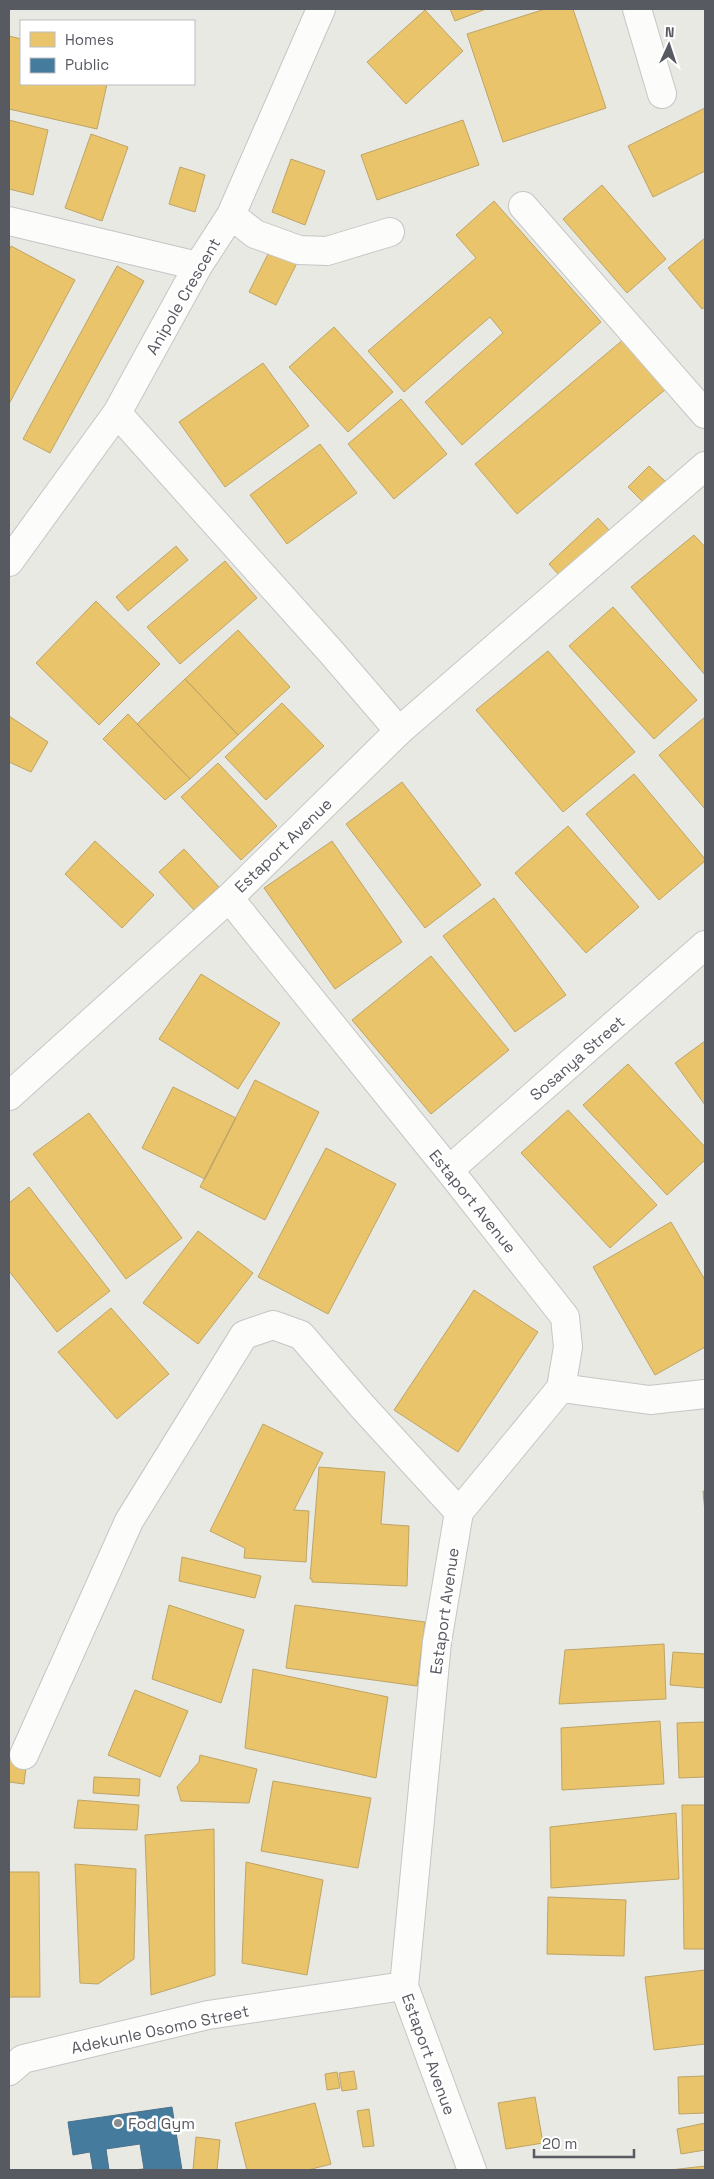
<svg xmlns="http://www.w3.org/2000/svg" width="714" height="2179" viewBox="0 0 714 2179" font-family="'Space Grotesk',sans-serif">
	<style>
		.homes { fill: #e9c46a; stroke: #bea467 }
		.public { fill: #457b9d; stroke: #4b718b }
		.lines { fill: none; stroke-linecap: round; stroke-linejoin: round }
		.minor-casing { stroke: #c5c6c5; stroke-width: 30 }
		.minor { stroke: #fcfcfb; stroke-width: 28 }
		.poi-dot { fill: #8a8c8e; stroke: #fff; stroke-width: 2 }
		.labels { text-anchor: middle; stroke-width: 5; stroke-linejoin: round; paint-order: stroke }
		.street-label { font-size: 16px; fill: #585a61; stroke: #fff }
		.poi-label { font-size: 16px; fill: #585a61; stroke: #fff; text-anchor: start }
	</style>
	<rect width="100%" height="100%" fill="#e8e9e2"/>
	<path class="homes" d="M450,9H486L455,21Z
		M545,9H573L606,108L503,142L467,34Z
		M425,10L463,51L406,104L367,62Z
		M9,36L21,39V84H107L97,129L9,109Z
		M705,108V171L653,197L628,146Z
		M9,120L48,130L33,195L9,189Z
		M463,120L479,165L377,200L361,155Z
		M91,134L128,147L102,221L65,208Z
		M291,159L325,171L305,225L272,212Z
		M180,167L205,175L195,212L169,204Z
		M602,185L666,259L627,293L563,219Z
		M494,201L601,322L462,445L425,402L503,333L490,317L404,392L368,351L476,258L456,235Z
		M705,238V307L702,309L668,268Z
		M11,246L75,280L9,404V250Z
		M271,248L298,261L276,305L249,292Z
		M117,266L144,281L50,453L23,439Z
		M334,327L393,392L348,432L289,367Z
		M624,339L666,389L517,514L475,464Z
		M263,363L309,426L225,487L179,422Z
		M401,399L447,454L394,499L348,444Z
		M320,444L357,493L287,544L250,495Z
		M649,466L668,484L646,505L628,487Z
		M598,518L609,530L560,576L549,564Z
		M694,535L705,547V675L631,587Z
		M176,546L188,560L128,611L116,597Z
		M225,561L257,598L180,664L147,627Z
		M96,601L160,664L99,725L36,663Z
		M613,607L697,700L654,739L569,646Z
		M238,630L290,687L238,735L185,679Z
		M548,651L635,752L563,812L476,710Z
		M185,679L238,735L190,779L137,724Z
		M282,703L324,746L266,800L225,757Z
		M128,714L190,779L165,800L103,739Z
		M9,716L48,742L31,772L9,762Z
		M705,717V809L659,755Z
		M218,763L277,826L241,860L181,797Z
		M634,774L705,859V861L659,900L586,814Z
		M402,782L481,885L425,928L346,824Z
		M568,826L639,907L586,953L515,873Z
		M95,841L154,895L122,928L65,874Z
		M332,841L402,942L335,989L264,888Z
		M184,849L219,887L194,910L159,872Z
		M494,898L566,995L515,1032L443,936Z
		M431,956L509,1050L431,1114L352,1020Z
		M201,974L280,1023L238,1089L159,1039Z
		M705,1041V1105L675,1063Z
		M628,1064L705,1147V1160L667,1195L583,1105Z
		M255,1080L319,1112L265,1220L200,1187Z
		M173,1087L236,1118L205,1179L142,1148Z
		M568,1110L657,1205L610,1248L521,1153Z
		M89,1113L182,1238L126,1279L33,1154Z
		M326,1148L396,1184L328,1314L258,1277Z
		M29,1187L110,1291L57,1332L9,1271V1203Z
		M671,1222L705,1280V1347L655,1375L593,1267Z
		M198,1231L253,1273L198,1344L143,1303Z
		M474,1290L538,1332L458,1452L394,1410Z
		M111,1308L169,1374L117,1419L58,1352Z
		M263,1424L323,1453L294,1510L309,1511L306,1562L244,1558L245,1548L210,1531Z
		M319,1467L385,1472L381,1524L409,1526L407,1586L312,1582V1579H310Z
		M703,1491H705V1512Z
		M182,1557L261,1576L255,1598L179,1581Z
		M169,1605L244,1630L221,1703L152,1679Z
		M295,1605L425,1622L417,1686L286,1668Z
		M664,1644L666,1699L559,1704L565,1650Z
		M673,1652L705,1654V1688L670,1685Z
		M253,1669L388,1697L376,1778L245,1748Z
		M135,1690L188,1711L160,1777L108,1755Z
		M660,1721L664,1784L562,1790L561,1728Z
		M705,1722V1777L679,1778L677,1723Z
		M200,1755L257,1769L249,1803L181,1801L177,1787L199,1762Z
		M9,1757L27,1759L24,1784L9,1782Z
		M94,1777L140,1779L139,1796L93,1793Z
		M273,1781L371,1798L358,1868L261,1851Z
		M78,1800L139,1805L137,1830L74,1828Z
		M682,1805H705V1949H684Z
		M676,1813L679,1879L551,1888L550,1827Z
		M214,1829L215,1975L151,1995L145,1835Z
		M246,1862L323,1880L307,1975L242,1963Z
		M75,1864L136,1869L134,1959L98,1984L80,1983Z
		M9,1872H39L40,1997H9Z
		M548,1897L626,1900L624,1956L547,1954Z
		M705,1970V2044L654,2050L645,1977Z
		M354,2071L357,2089L342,2091L339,2073Z
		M337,2072L340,2088L327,2090L325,2074Z
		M705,2076V2113L679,2114L678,2077Z
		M535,2097L543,2143L506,2149L498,2103Z
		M315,2103L331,2164L308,2170H247L235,2123Z
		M369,2109L374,2146L363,2147L357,2111Z
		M705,2123V2150L681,2154L677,2129Z
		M196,2137L220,2140L217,2170H193Z
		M705,2166V2170H670Z"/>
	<path class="public" d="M172,2107L182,2170H133L144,2169L140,2144L106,2149L109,2170H93L90,2152L73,2155L68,2122Z"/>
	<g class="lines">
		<defs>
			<path id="minor" d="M637,9L662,94
				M523,206L705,414
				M231,215L255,234L299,250L327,251L390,232
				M9,221L198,266
				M117,413L332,653L399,731L229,898L449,1170L565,1317L568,1347L561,1388L459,1512L437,1642L404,1986L472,2170
				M9,562L117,413L198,266L231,215L321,9
				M399,731L705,466
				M9,1096L229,898
				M449,1170L705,945
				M561,1388L650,1400L705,1394
				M24,1755L129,1521L244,1335L273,1325L301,1335L362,1406L459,1512
				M9,2071L23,2059L208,2015L404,1986"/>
		</defs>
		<use href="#minor" class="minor-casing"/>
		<use href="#minor" class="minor"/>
	</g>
	<circle class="poi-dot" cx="118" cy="2123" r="5"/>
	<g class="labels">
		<g class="street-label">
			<text transform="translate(183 296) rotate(-60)" y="6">Anipole Crescent</text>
			<text transform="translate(283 845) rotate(-44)" y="6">Estaport Avenue</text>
			<text transform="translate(577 1058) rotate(-41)" y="6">Sosanya Street</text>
			<text transform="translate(473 1201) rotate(51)" y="6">Estaport Avenue</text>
			<text transform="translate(444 1611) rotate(-82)" y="6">Estaport Avenue</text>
			<text transform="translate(160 2029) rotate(-12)" y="6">Adekunle Osomo Street</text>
			<text transform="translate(429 2054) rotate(70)" y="6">Estaport Avenue</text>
		</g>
		<g class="poi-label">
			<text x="128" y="2129">Fod Gym</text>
		</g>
	</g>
	<rect width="714" height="2179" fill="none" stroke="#585a61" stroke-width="20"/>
	<rect x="20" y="20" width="175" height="65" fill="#ffffff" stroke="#bcbdc0"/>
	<rect x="30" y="32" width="25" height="15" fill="#e9c46a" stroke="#bcbdc0"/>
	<text x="65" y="45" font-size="15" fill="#585a61">Homes</text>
	<rect x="30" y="58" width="25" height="15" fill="#457b9d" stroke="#bcbdc0"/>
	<text x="65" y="70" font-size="15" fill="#585a61">Public</text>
	<g transform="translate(669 45) rotate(3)" stroke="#ffffff" stroke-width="4" paint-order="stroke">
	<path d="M0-4L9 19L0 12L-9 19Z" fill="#585a61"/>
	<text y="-8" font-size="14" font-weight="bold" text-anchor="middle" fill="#585a61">N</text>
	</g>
	<path d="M534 2149v8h100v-8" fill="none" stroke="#585a61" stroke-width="2.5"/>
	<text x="542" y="2149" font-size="15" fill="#585a61" stroke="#ffffff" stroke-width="4" paint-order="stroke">20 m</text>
</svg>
